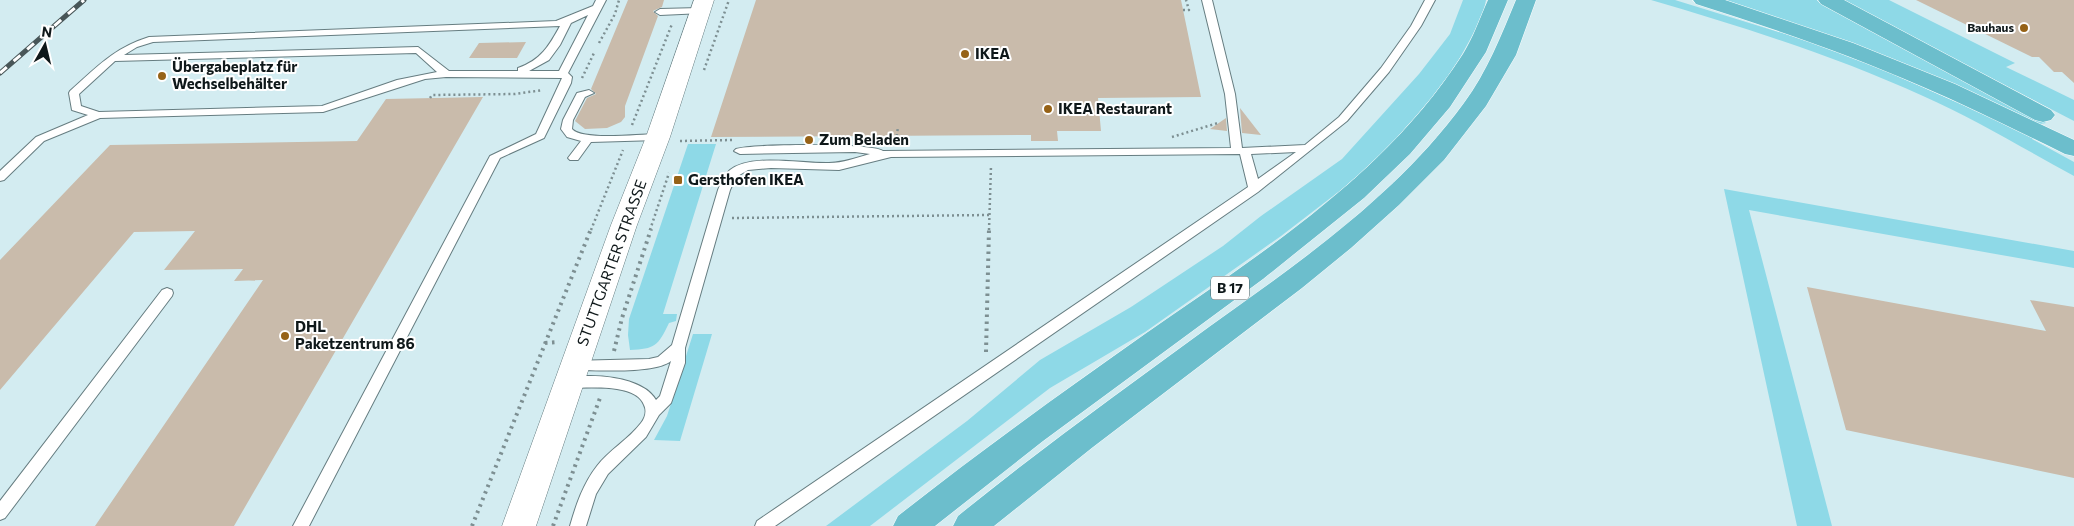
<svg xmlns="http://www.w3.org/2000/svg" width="2074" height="526" viewBox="0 0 2074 526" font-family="Commissioner,sans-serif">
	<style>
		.green { fill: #8ed9e7 }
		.building { fill: #c9bbab }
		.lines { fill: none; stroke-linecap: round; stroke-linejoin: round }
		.service-casing { stroke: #667d81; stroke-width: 2 }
		.tertiary-casing { stroke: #667d81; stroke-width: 1 }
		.trunk-casing { stroke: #fff; stroke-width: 1 }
		.path-far1 { stroke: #7d8f92; stroke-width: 2.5; stroke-dasharray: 2 3; stroke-linecap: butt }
		.path { stroke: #7d8f92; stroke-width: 4; stroke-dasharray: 2.5 4.5; stroke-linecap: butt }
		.service { fill: #fff; fill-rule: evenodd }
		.tertiary { fill: #fff; fill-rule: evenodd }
		.trunk { fill: #6cbecc; fill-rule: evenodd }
		.rail-casing { stroke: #485658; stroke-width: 5 }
		.rail { stroke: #fff; stroke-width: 3; stroke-dasharray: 9; stroke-linecap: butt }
		.poi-dot { fill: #966217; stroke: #fff; stroke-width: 2 }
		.labels { text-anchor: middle; stroke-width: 4; stroke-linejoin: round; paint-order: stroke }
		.far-poi-label { font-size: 12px; font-weight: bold; fill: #0f181a; stroke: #fff; text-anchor: end }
		.shield { fill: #fff; stroke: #575d5f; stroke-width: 1 }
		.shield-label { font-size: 14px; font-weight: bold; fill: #0f181a }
		.poi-label { font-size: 15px; font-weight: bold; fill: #0f181a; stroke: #fff; text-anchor: start }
		.street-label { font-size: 15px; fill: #0f181a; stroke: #fff }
	</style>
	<rect width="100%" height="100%" fill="#d3ecf1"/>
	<path class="green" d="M1463,0H1486L1482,18L1457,63L1440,89L1406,127L1391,147L1363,173L1281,236L1145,332L1050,388L870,526H826L967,421L1040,360L1131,307L1223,246L1261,216L1342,159L1419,74L1450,34Z
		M1651,0H1675L1840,51L2036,137L2032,139L2074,162V176C2024,149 1975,119 1923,96C1835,56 1743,27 1651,0Z
		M1721,0H1817L2046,123L2040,124L1925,72L1790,22Z
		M1840,0H1889L2015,63L2006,67L2074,100V121Z
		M688,144H716L663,314H677L676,321L669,323C658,346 655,349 630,350L628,335L629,319Z
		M1724,189L2074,251V268L1749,210L1832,526H1797Z
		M693,334H712L680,441L654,440L667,416Z"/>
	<path class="building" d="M628,0H664L662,7L653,11L658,16L625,106V117L621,122L607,128L585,129L575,121L587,98L596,94L591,89Z
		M756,0H1181L1201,97L1098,98L1101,131H1057L1058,141H1031V135L711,137Z
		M1916,0H2074V83L2062,72H2054L2039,57H2032Z
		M526,42L517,58H469L479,43Z
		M483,97L234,526H95L263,280L234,281L243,269L164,270L195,231L134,232L0,390V260L110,145L357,141L386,99Z
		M1240,108L1261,135L1242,133Z
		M1226,118L1227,131L1210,129Z
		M1807,287L2046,331L2030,300L2074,307V478L1846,430Z"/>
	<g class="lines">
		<defs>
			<path id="service" d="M596,0H606L568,73L572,77L571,83L544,138L500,158L309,526H293L490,156L536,134L562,78L446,77L425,79L323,112L100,118L44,141L4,180L0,181V171L36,137L88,115L72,110L69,93L70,91C97,67 114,48 149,37L556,21L593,6ZM588,15L559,71H529L549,60L560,45L571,23ZM560,26C549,46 541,60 518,68V71H449L418,47L124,55L137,47L153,42ZM416,53L437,72L397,80L322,106L99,112L81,106L79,94L115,61Z
				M1202,0H1212L1235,94L1242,148L1305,145L1339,117L1381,68L1411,26L1425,0H1435L1421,26L1389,72L1347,121L1258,192L775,526H755L757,521L1248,187L1240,154L891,157L839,170L771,168L748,170L736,177L730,190L685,348V363L671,403L659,415L646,437L608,474L596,494L586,526H570C576,505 583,484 597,466C609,450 628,440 641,423C645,418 647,411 644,405C636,383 588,388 569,388L564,387L562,383L564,379C588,372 643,376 656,400L660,396L671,361C655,374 597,370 575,370L570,369L568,365L570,361L649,359L658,357L672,345L718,190C721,183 724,175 730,170C752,153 802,164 829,163C843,163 856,158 870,154L855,152L740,154L734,151L736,149C753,144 873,143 883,151L1231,148L1225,94ZM1296,152L1258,179L1251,154Z
				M700,8L703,9V13L660,15L655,12L660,9Z
				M589,90L594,93L585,97L573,120L572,129C582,141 640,134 658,134L663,137L658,140L591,142L578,160H570L568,158L581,141L567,137L561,129L563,120L577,93Z
				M167,288L172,290L173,293L172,296L5,518L0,520V501L162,290Z"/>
			<path id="tertiary" d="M694,0H714L670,137L637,225L536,526H502L611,225L646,137Z"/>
			<path id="trunk" d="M1488,0H1508L1486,52L1450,107L1410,154L1364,198L1263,279L1043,441L935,526H893L898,516C978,453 1061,393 1145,334C1260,254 1386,175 1463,54C1473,38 1480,18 1488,0Z
				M1516,0H1536L1516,55L1486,106L1444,160L1399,205L1351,248L1302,288L1093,447L994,526H953L958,516C1039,450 1124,389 1209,327C1300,262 1397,195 1464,103C1487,72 1501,36 1516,0Z
				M1693,0H1725L1853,43L1955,84L2074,140V156L2065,154C2018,131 1970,107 1921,86C1848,54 1772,28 1696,4Z
				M1818,0H1844L2051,110L2055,115L2051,120L2043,122L2035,120L1821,4Z"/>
		</defs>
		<use href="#service" class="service-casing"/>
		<use href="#tertiary" class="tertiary-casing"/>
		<use href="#trunk" class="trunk-casing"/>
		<path class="path-far1" d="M1183,10H1189L1186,0
			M599,43L615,14L619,0
			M704,70L729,0
			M582,78L594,53
			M430,98L432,95L515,94L543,90
			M632,125L672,24
			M1172,137L1218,123
			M680,141L732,140
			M896,141L898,127
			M732,218L989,215
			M591,230L623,150
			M650,230L669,173
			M989,230L991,166"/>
		<path class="path" d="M545,343L559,342
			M614,351L622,318L651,229
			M986,352L989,229
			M472,526L591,229
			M553,526L600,398"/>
		<use href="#service" class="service"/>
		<use href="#tertiary" class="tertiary"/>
		<use href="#trunk" class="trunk"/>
		<defs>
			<path id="rail" d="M0,73L84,0"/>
		</defs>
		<use href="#rail" class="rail-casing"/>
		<use href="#rail" class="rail"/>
	</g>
	<g class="poi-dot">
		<circle cx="2024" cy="28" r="5"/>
		<circle cx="965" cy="54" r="5"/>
		<circle cx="162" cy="76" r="5"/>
		<circle cx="1048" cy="109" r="5"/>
		<circle cx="809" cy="140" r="5"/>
		<rect x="673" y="175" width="10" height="10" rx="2.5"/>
		<circle cx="285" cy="336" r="5"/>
	</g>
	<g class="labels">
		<g class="far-poi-label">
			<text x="2014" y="32">Bauhaus</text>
		</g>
		<rect class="shield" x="1211" y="276.5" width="38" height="23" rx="4"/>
		<g class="shield-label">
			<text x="1230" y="293">B 17</text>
		</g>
		<g class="poi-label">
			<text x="975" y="59">IKEA</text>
			<text x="172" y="72">Übergabeplatz für<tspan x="172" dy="17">Wechselbehälter</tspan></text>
			<text x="1058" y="114">IKEA Restaurant</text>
			<text x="819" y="145">Zum Beladen</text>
			<text x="688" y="185">Gersthofen IKEA</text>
			<text x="295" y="332">DHL<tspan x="295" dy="17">Paketzentrum 86</tspan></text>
		</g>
		<g class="street-label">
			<text transform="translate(612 263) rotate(-70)" y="5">STUTTGARTER STRASSE</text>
		</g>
	</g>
	<g transform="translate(45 45) rotate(8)" stroke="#ffffff" stroke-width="4" paint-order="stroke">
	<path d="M0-4L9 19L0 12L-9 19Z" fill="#0f181a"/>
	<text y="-8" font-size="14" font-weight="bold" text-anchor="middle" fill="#0f181a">N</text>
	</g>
</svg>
